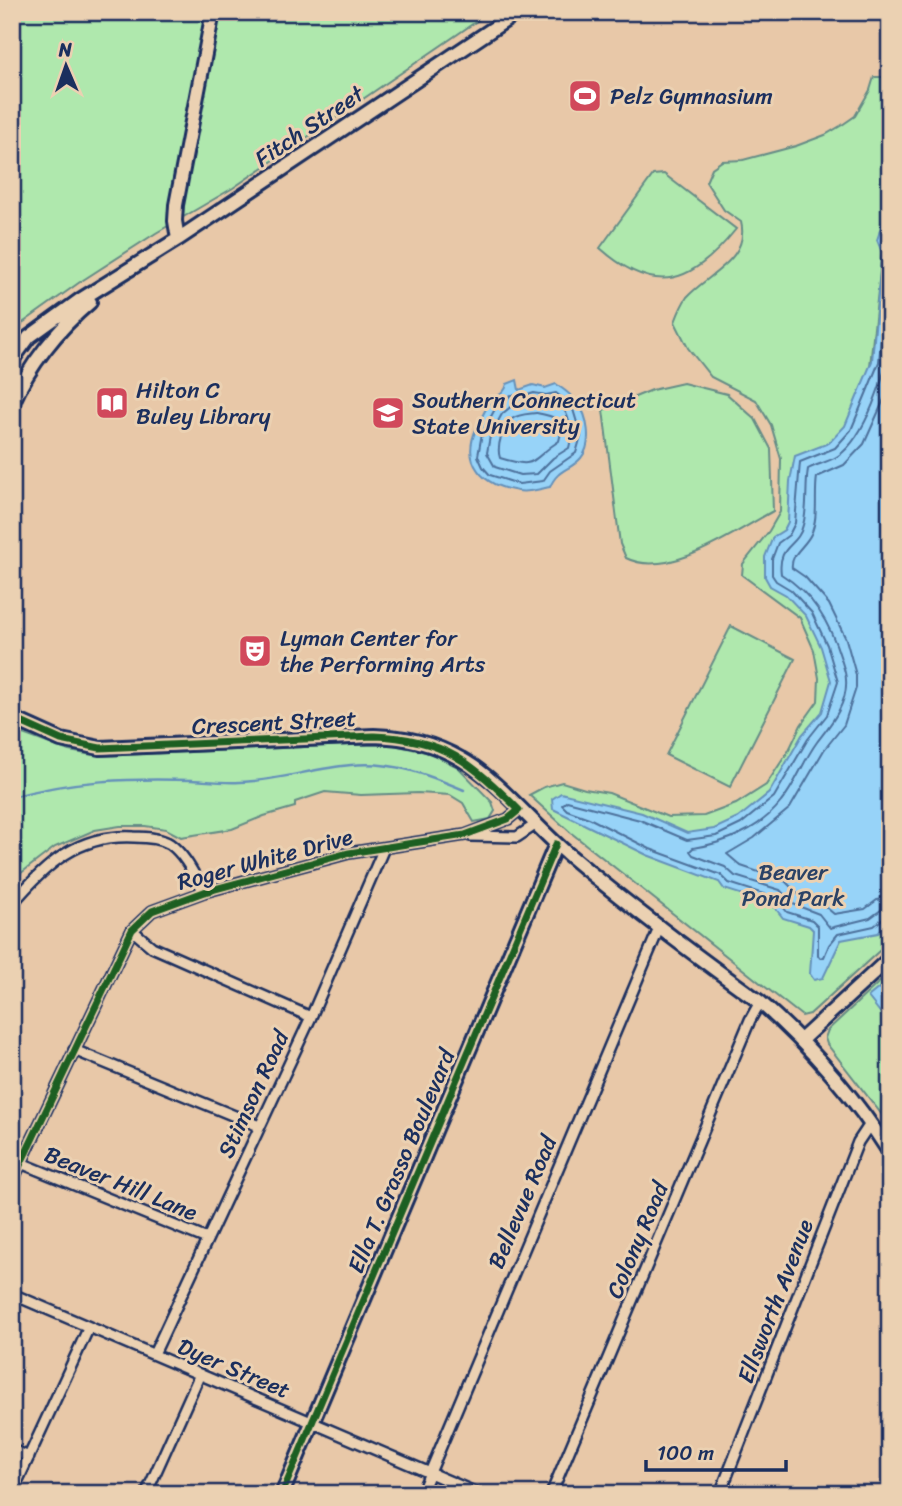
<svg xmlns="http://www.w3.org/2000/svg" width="902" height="1506" viewBox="0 0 902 1506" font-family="Sriracha,sans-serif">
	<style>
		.green { fill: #afe8ad; stroke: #658c86; stroke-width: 2 }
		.water { fill: #97d3f8; stroke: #6591ba; stroke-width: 2 }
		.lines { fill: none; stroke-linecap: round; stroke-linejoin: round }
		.shore { stroke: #4d719c; stroke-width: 2 }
		.stream { stroke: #6591ba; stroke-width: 2.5 }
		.street-casing { stroke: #1b2f5e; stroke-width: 14 }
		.secondary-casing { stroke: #1b2f5e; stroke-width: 18 }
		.street { stroke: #ebd1b2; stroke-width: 9 }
		.secondary { stroke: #ebd1b2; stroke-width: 12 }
		.cycleway-casing { stroke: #ebd1b2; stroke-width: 11 }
		.cycleway { stroke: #1b5e20; stroke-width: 7 }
		.labels { text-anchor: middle; stroke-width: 6; stroke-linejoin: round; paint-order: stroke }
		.poi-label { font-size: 23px; fill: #1b2f5e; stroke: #ebd1b2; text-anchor: start }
		.street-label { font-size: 23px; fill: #1b2f5e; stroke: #ebd1b2 }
		.park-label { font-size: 23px; fill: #2a4266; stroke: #ebd1b2 }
	</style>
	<rect width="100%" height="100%" fill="#e8c8a8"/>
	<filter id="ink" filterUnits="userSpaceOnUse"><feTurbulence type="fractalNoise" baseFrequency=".0143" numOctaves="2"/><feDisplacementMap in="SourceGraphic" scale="14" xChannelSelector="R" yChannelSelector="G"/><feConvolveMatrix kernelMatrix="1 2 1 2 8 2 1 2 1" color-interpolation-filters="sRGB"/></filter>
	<g filter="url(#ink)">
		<path class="green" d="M12,12H490L233,188L156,233L80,282L24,322L12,334Z
			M874,77H890V214C879,225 876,238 882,252L870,366L890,559V941L810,1014L802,1016L570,832L529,795L544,787L562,782L585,789L609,793L668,817L704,816L736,804L766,785L789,750L801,725L818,701L819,678L814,650L800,618L742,575L743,564L769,531L780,512L781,459L771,425L756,400L711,377L688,348L675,322C678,314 682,304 687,297C708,274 750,259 741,222L724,210L706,182L712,168L722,161L743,160L796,146L825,135L842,125L855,116L870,90Z
			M664,174L736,229C693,283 656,298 600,248L653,175Z
			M683,383L727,394L755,419L771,449L773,511C736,531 669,580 626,558L620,544L603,410L652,390Z
			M731,626L795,659L730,787L666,755Z
			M12,730L69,751L99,756L351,745H394L430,753L458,767L492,802L495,811L490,819L474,822L463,803L450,795L418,793L361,795L325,792L295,802V807L264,816L232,829L181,837L166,829L145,826H120L95,830L55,847L12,880Z
			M890,972V1125L827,1044L825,1038L828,1030Z"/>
		<path class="water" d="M890,214V922L878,933L841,940L823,978L814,980L810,974L813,930L809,926L783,918L772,904L724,889L719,882L647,855L553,809L552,799L561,793L642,813L687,833L714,829L738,818L769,793L802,735L822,712L831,681L821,647L806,616L786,595L770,586L765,577V557L773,537L784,530L788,522L790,481L795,456L829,443L845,426L872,361L882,252L877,240L884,219Z
			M517,380L519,390L533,385L545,388L556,384C563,389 572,395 577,402C588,415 593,444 581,458C570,471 558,468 550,487C540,489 528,493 518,491C483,486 460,463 477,427C481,420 484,410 490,403C496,396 505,394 507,384Z
			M890,979V1025L868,997Z"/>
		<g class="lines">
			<path class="shore" d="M890,225L885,240L889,252L879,362L866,394L851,430L835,448L800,462L795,523L789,535L778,543L772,559V575L776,581L791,590L812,613L827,645L838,682L827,715L808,739L774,797L741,824L716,836L687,840L640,820L567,801L562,805L567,810L589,818L650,849L721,875L729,883L776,898L787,912L812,920L818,926V955L820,958L824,957L829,945L838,934L874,926L884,918L890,917
				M890,342C886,374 866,437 838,456C829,462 817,464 808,469C805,487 808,508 803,525C798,548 777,544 781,574C813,594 830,623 841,659C843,666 846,673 846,680C848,704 830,725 817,742C803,761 796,784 781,802C760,829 726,843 693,848L690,851L693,855L725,867L735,876L780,890L793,904L819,914L830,928L870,918L881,910L890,908
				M890,386L864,444L844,465L817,477C814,495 819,518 811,534C805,547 790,554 792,568L805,577L829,604L846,639L856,675V688L844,725L824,750L790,808L754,838L727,854L741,866L785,881L799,895L821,903L834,914L865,909L877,900L890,898
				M534,393L546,395L556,393L572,406L581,436L576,453L550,471L543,481L519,484L490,475L483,467L478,456L482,433L495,409L511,395L521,397Z
				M535,402C541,403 547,401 553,402C570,405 573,435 569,448L553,458L537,474L520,475L495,467L487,453L490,436L502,414L513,405Z
				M536,413C553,416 566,418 559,441C529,460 538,470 500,458C496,446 503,426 512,419C518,414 529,414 536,413Z"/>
			<path class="stream" d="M12,797C71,780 131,778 192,780C208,781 224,783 240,782C278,781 314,768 351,765C393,761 426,774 464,790"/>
			<defs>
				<path id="street" d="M470,836L517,837L535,825
					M12,904C46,864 78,834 134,837C145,837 160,838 170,844C186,856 194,875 204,892
					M132,930L152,947L311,1017
					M74,1050L259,1126
					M21,1163L207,1239
					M12,1182L132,930L152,911L204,892L349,853L465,835L508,819L519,810
					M12,1294L479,1494
					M154,1354L311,1017L384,848
					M12,1450L29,1457
					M12,1493L89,1327
					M146,1494L200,1374
					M421,1494L660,926
					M551,1494L750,1020L760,1002
					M720,1494L858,1142L870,1124"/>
				<path id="secondary" d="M178,239L175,221L176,205L213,12
					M12,360L29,337L80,300L178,239L518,12
					M12,404C29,365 58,329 90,302
					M12,718L61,740L100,748L374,736C406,737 433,743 461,759C498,779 535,827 569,855C630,907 695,955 760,1002C810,1046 854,1096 890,1153
					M801,1040L890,958
					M282,1494L556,844"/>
			</defs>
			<use href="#street" class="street-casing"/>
			<use href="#secondary" class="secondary-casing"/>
			<use href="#street" class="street"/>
			<use href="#secondary" class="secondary"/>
			<defs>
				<path id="cycleway" d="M12,718L61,740L100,748L374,736C444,738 472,763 519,810L508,819L465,835L349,853L204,892L152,911L132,930L12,1182
					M282,1494L556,844"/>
			</defs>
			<use href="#cycleway" class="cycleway-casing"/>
			<use href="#cycleway" class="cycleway"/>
		</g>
	</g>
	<defs>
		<symbol id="stadium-square" viewBox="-11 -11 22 22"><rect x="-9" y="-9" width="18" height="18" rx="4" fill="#d1495b" stroke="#ebd1b2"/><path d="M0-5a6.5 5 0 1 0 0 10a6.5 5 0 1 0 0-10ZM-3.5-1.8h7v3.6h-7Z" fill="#fff"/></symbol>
		<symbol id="library-square" viewBox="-11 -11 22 22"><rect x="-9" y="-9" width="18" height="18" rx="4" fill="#d1495b" stroke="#ebd1b2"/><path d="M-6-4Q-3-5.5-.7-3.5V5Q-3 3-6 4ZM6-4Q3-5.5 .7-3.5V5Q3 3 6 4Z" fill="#fff"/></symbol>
		<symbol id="university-square" viewBox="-11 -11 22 22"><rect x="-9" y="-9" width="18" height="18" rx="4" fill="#d1495b" stroke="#ebd1b2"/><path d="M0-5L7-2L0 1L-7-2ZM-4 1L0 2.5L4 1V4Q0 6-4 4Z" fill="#fff"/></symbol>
		<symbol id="theatre-square" viewBox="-11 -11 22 22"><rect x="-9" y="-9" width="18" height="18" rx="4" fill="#d1495b" stroke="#ebd1b2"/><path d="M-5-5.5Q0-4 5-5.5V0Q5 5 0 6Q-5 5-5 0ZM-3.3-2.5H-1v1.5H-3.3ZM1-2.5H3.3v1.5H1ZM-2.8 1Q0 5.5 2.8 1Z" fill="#fff"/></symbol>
	</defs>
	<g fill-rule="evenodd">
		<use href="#stadium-square" x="566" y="77" width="38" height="38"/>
		<use href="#library-square" x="93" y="384" width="38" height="38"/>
		<use href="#university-square" x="369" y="394" width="38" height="38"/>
		<use href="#theatre-square" x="236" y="632" width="38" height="38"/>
	</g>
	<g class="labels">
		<g class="poi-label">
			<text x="610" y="104">Pelz Gymnasium</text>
			<text x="136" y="398">Hilton C<tspan x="136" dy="26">Buley Library</tspan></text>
			<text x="412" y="408">Southern Connecticut<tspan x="412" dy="26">State University</tspan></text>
			<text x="280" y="646">Lyman Center for<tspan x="280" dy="26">the Performing Arts</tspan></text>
		</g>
		<g class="street-label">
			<text transform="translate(309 126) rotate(-34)" y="8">Fitch Street</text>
			<text transform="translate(274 722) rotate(-3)" y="8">Crescent Street</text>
			<text transform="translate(265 859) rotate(-15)" y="8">Roger White Drive</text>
			<text transform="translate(253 1094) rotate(-65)" y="8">Stimson Road</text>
			<text transform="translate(401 1161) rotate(-67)" y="8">Ella T. Grasso Boulevard</text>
			<text transform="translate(121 1183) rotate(22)" y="8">Beaver Hill Lane</text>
			<text transform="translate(522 1202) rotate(-67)" y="8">Bellevue Road</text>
			<text transform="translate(637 1240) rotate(-67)" y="8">Colony Road</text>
			<text transform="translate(775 1301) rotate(-69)" y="8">Ellsworth Avenue</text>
			<text transform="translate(234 1368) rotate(23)" y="8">Dyer Street</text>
		</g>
		<g class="park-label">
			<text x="793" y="880">Beaver<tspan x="793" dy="26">Pond Park</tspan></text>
		</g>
	</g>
	<rect width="902" height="1506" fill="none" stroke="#ebd1b2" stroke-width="42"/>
	<rect x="21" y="21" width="860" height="1464" fill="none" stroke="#1b2f5e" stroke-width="2.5" filter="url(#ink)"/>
	<g transform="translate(66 66) rotate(358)" stroke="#ebd1b2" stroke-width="5" paint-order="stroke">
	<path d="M0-5L12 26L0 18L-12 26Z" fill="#1b2f5e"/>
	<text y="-10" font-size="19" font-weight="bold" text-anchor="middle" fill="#1b2f5e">N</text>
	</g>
	<path d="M646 1460v10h140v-10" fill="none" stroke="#1b2f5e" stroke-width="3.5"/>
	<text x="657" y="1460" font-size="21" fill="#1b2f5e" stroke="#ebd1b2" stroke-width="5" paint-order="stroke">100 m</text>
</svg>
